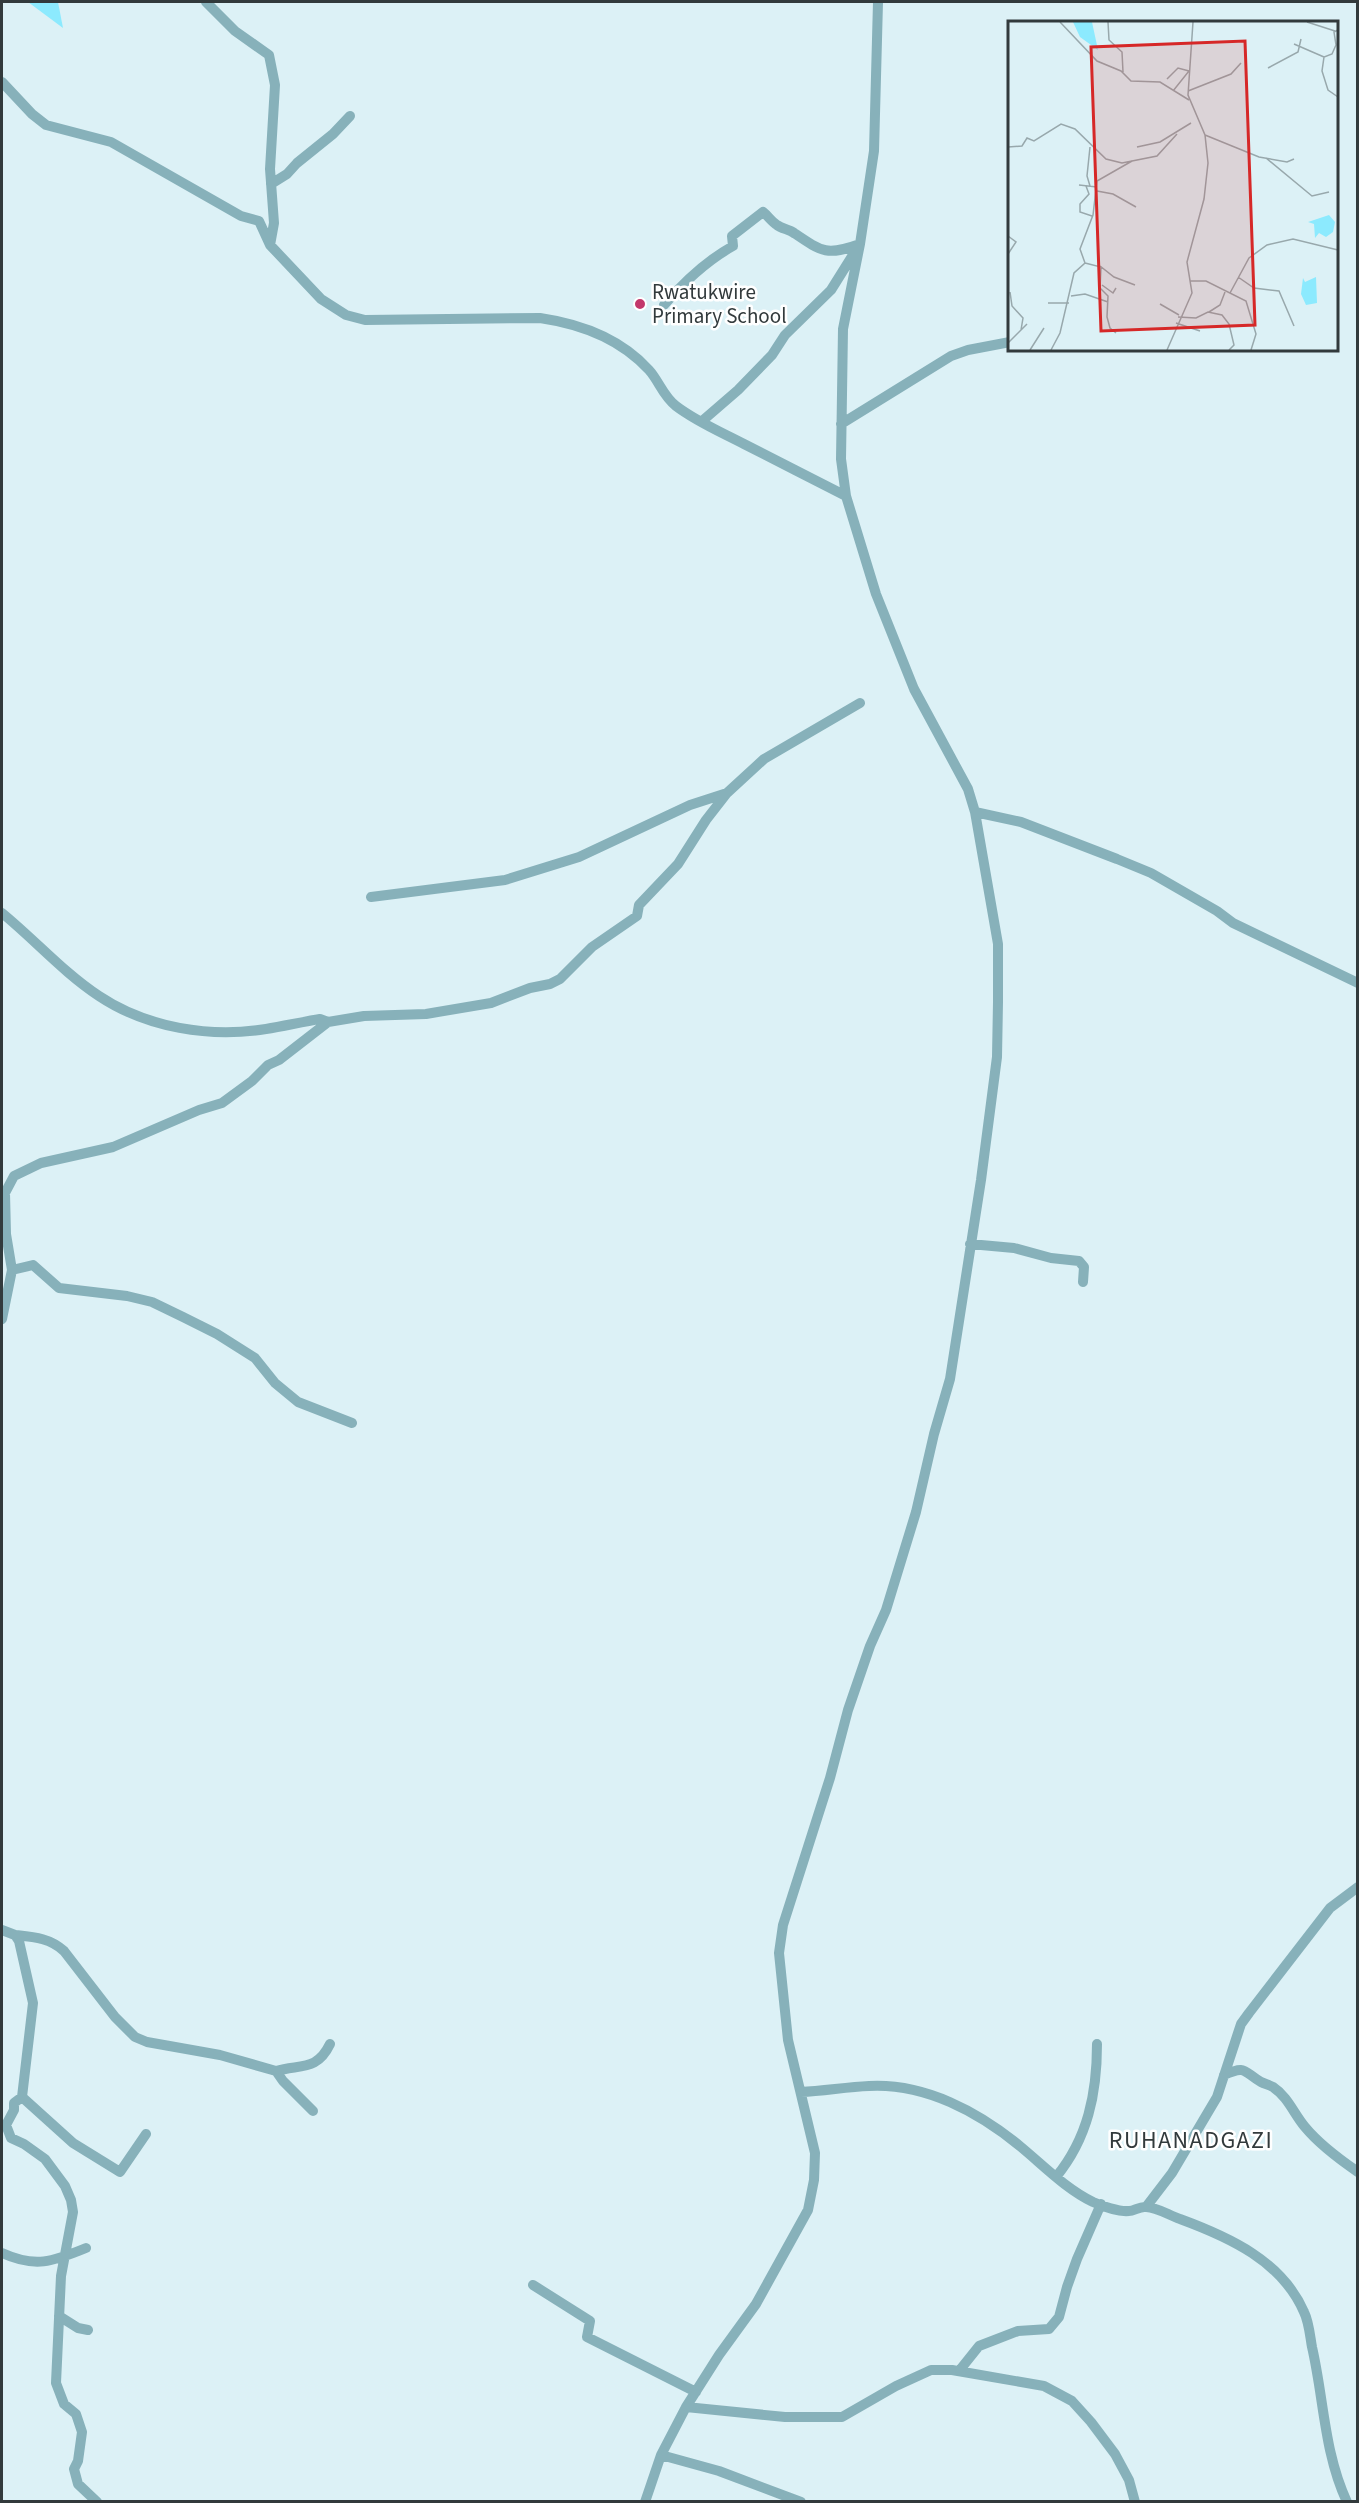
<svg xmlns="http://www.w3.org/2000/svg" width="1359" height="2503" viewBox="0 0 1359 2503" font-family="'Source Sans 3',sans-serif">
	<style>
		.green { fill: #8ceafe }
		.lines { fill: none; stroke-linecap: round; stroke-linejoin: round }
		.minor { stroke: #87b1ba; stroke-width: 10 }
		.poi-dot { fill: #c3386b; stroke: #fff; stroke-width: 2 }
		.labels { text-anchor: middle; stroke-width: 5; stroke-linejoin: round; paint-order: stroke }
		.poi-label { font-size: 21px; fill: #323a3c; stroke: #fff; text-anchor: start }
		.quarter-label { font-size: 24px; letter-spacing: 1.5px; fill: #323a3c; stroke: #fff }
		.inset-road { fill: none; stroke: #98a8ac; stroke-width: 1.5 }
		.view { fill: #d62828; fill-opacity: 0.15; stroke: #d62828; stroke-width: 3 }
		.inset-edge { fill: none; stroke: #323a3c; stroke-width: 3 }
	</style>
	<rect width="100%" height="100%" fill="#dcf1f6"/>
	<path class="green" d="M28,2H58L63,28Z"/>
	<g class="lines">
		<path class="minor" d="M206,2L235,31L269,55L275,85L270,169L274,223L270,245
			M2,82L32,114L46,125L111,142L241,216L259,221L270,245L321,299L346,315L365,320L540,318C581,324 620,338 649,370C659,381 663,396 676,406C697,422 721,432 744,444C778,461 812,479 846,496
			M271,184L287,174L297,163L333,134L350,116
			M664,305C684,282 706,261 733,246L732,236L763,212C768,216 772,222 777,225C782,229 789,229 794,233C822,252 827,256 860,244
			M701,422L738,390L772,355L785,335L831,290L856,250
			M841,424L951,356L968,350L1010,342
			M975,812L1021,822L1117,859L1151,873L1217,911L1233,923L1358,983
			M371,897L505,880L579,857L690,805L727,793L764,759L860,703
			M2,913C35,940 64,973 99,996C147,1028 210,1038 266,1029C284,1026 302,1022 320,1019L328,1022L364,1016L426,1014L491,1003L530,988L550,984L560,979L592,947L637,916L639,905L678,864L706,820L727,793
			M970,1244L1014,1248L1051,1258L1079,1261L1084,1267L1083,1282
			M12,1270L33,1265L59,1288L127,1296L152,1302L183,1317L217,1334L255,1358L275,1383L298,1402L352,1423
			M2,1319L12,1270L6,1234L5,1193L14,1176L41,1163L113,1147L199,1110L222,1103L252,1081L268,1065L279,1060L328,1022
			M2,1930L15,1935L19,1941L33,2003L22,2097L14,2103V2110L6,2125L11,2138L24,2144L45,2159L65,2186L71,2200L73,2212L61,2276L56,2383L64,2404L76,2414L82,2432L78,2461L74,2469L78,2484L97,2502
			M15,1935C34,1937 50,1938 64,1951L115,2017L135,2037L147,2042L220,2055L276,2071L283,2081L313,2111
			M276,2071C301,2064 317,2071 330,2044
			M1224,2075C1246,2065 1243,2071 1261,2082C1265,2084 1270,2085 1273,2087C1288,2097 1294,2114 1305,2127C1319,2144 1339,2159 1358,2172
			M801,2092C824,2091 846,2087 869,2086C925,2083 979,2112 1021,2147C1044,2166 1066,2189 1093,2202C1102,2206 1119,2212 1129,2211C1134,2211 1140,2206 1146,2207C1157,2207 1170,2216 1180,2219C1229,2237 1282,2261 1304,2312C1309,2322 1310,2336 1312,2347C1324,2399 1324,2453 1347,2502
			M22,2097L73,2143L120,2172L146,2134
			M1056,2177C1088,2138 1097,2093 1097,2044
			M1146,2207L1172,2173L1217,2097L1241,2024L1249,2013L1330,1908L1358,1887
			M2,2253C35,2268 52,2262 86,2248
			M533,2285L590,2321L587,2337L696,2392
			M59,2316L78,2328L88,2330
			M959,2371L979,2346L1018,2331L1049,2329L1059,2317L1067,2287L1077,2259L1101,2204
			M686,2407L785,2417H842L896,2386L931,2370H952L1044,2386L1072,2401L1091,2422L1115,2454L1129,2480L1135,2502
			M661,2455L719,2471L801,2502
			M645,2502L661,2455L686,2407L719,2355L756,2304L808,2210L814,2180L815,2153L788,2040L779,1953L783,1925L830,1778L848,1710L870,1646L886,1610L916,1512L934,1434L950,1379L981,1180L997,1057L998,1002V944L975,812L968,789L914,689L876,594L846,496L841,459L843,329L860,244L874,151L878,2"/>
	</g>
	<circle class="poi-dot" cx="640" cy="304" r="6"/>
	<g class="labels">
		<g class="poi-label">
			<text x="652" y="299">Rwatukwire<tspan x="652" dy="24">Primary School</tspan></text>
		</g>
		<g class="quarter-label">
			<text x="1191" y="2148">RUHANADGAZI</text>
		</g>
	</g>
	<g transform="translate(1008 21)">
		<rect width="330" height="330" fill="#dcf1f6"/>
		<path d="M65,1H84L90,29L72,16ZM321,194L327,201L325,211L318,216L311,212L307,217L306,203L300,201ZM308,256L309,282L298,284L293,273L295,257L297,261Z" fill="#8ceafe"/>
		<path class="inset-road" d="M52,1L89,40L113,50L123,60L152,61L181,79M100,1L101,19L114,31L115,51M299,1L327,10M330,9L326,11L328,24L324,33L316,36L314,50L320,69L330,76M286,23L316,36M260,47L290,31L293,18M159,58L170,47L181,50L165,70M180,70L223,53L233,42M197,114L251,136L279,141L286,138M0,126L14,125L19,117L26,120L53,103L67,108L98,138L114,142L149,135L169,113M82,126L79,155L82,165M129,126L152,121L183,102M258,137L304,175L321,171M71,164L89,166M78,165L81,173L72,183V191L84,195M89,170L105,173L128,186M0,215L8,221L0,233M77,242L93,246L92,267L100,275L99,296L102,307L108,312M92,245L106,256L127,264M230,256L246,267L271,270L286,305M182,260H198L238,280L248,313L243,329M94,264L105,272L108,267M2,271L4,285L15,297L13,309M222,272L241,237L259,224L285,218L330,229M63,275L77,273L100,281M40,282H61M152,283L171,294M201,291L212,284L217,271M170,296L188,297L200,291L214,294L221,303L226,324L221,329M168,302L192,310M0,322L19,303M22,329L36,307M43,329L52,312L66,252L77,242L72,228L85,194L89,160L124,140M159,329L184,272L179,241L196,178L200,142L197,114L180,74L185,1"/>
		<path class="view" d="M237,20L247,304L93,310L83,26Z"/>
		<rect width="330" height="330" class="inset-edge"/>
	</g>
	<rect width="1359" height="2503" fill="none" stroke="#323a3c" stroke-width="6"/>
</svg>
